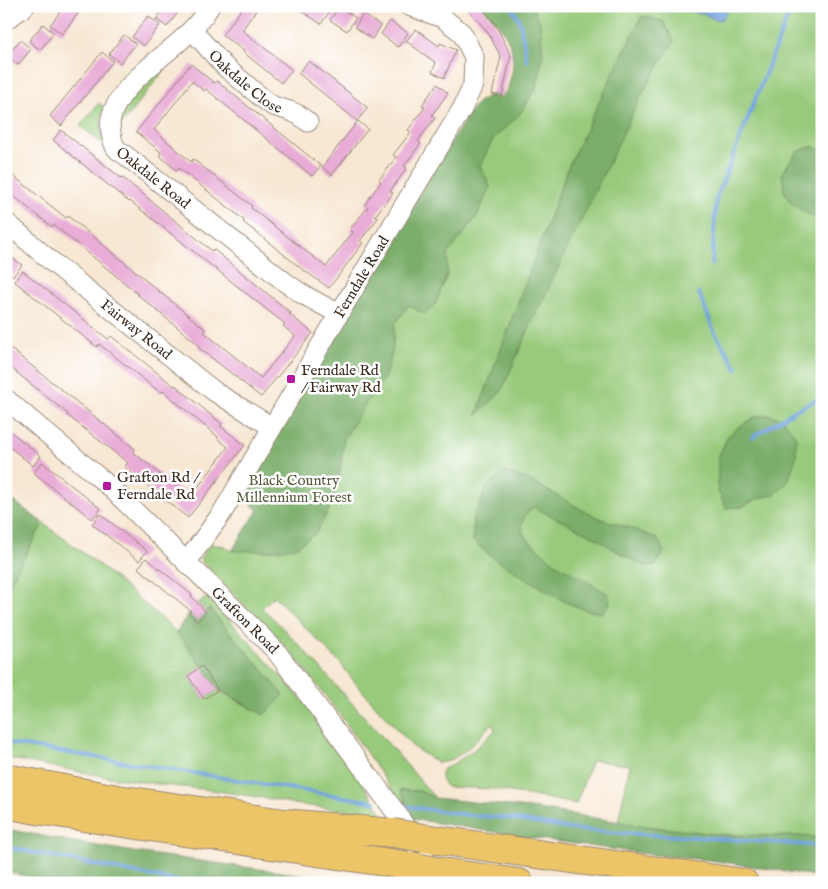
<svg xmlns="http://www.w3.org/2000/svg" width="828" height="889" viewBox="0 0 828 889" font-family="'IM FELL English',serif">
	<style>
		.green { fill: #98ca7b; stroke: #6a7a4c }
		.forest { fill: #7aae6b; stroke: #5a6c44 }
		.water { fill: #6ea1da; stroke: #54667c }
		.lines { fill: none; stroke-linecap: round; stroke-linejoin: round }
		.stream { stroke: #6ea1da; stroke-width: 4 }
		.building { fill: #e8acd7 }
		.minor-casing { stroke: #998878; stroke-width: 21 }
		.highway-casing { stroke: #998878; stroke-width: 30 }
		.minor { stroke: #fff; stroke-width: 19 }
		.highway { stroke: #edc569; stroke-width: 28 }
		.highway-bridge-casing { stroke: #998878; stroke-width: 30; stroke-linecap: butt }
		.highway-bridge { stroke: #edc569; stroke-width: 28 }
		.poi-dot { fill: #b5179e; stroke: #fff; stroke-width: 2 }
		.labels { text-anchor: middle; stroke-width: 5; stroke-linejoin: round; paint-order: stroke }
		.street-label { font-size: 15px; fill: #3b2a1e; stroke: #fff }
		.poi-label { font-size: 15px; fill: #3b2a1e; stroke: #fff; text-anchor: start }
		.park-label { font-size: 15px; fill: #575a3a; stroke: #fff }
	</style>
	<rect width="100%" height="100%" fill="#fff"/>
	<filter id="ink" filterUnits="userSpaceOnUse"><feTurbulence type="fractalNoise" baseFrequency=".02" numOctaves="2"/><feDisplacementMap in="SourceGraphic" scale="10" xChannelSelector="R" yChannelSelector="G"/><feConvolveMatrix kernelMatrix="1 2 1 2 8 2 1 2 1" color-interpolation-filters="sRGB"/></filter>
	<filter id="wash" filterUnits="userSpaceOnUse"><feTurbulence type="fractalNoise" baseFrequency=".0096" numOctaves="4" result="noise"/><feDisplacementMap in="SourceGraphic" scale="20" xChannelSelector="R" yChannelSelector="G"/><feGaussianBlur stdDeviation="1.12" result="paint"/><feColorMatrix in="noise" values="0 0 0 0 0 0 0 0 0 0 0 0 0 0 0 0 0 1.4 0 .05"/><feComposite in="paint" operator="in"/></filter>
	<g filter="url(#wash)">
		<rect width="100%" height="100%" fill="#f7e7d3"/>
		<path class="green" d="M482,6H822V838C790,835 758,836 725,835C690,833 653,827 618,822L630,765L620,764L592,760L576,804L495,789L447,787C442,782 439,777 442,770C462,760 480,746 495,730L492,723C482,735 465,754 450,760C447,762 442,762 438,763L413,747L356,684L341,664L274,596L262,608C290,634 314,661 339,689C372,725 404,761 435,798L419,791L401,790L405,800L406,810L344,720L304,668L290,651L201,561V558L210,544L224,546L232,551L269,493L486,122L508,90L514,66L511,47L506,35L500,25Z
			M158,66L165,69L121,125L115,120L117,113Z
			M99,103L104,107C100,122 100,133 106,146L80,126Z
			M43,523L98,564L167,623L176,632L202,666L188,676L204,699L218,690L264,715L284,695L210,609L206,612L198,603L207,597L224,614L299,696L345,756L383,815L294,804L271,799L211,790L165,785L102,776L6,758V590Z"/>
		<path class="forest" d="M482,6H532L540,23L543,54L537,87L519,115L493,139L480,166L490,186L478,215L448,254L447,275L435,305L424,314L409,305L395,324L392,354L384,379L367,401L344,439L340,472L332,504L316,533L296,547L266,551H232L258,510L243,498L337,329L469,113L479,101L492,94L502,96C509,89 508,86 511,76C519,45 501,27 482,6Z
			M642,16L663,21L674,41L644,90L532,322L501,392L476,416L569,165L615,69Z
			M813,146L822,151V221C809,215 788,205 784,190C783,185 783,179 782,173L797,152Z
			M769,415L780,417L789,427L796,437V457L788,482L776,494L757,499L742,507L726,508L718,491V457L728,436L740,426L757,416Z
			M504,472L529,480L586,512L607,521L631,528L658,539L664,552L656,565L645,566L627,557L591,535L533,507C524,515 522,519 522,531L530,542L556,564L588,582L608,594L610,605L601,613L589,611L567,603L496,560L473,541V518L488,486Z
			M6,495L43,523L6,590Z
			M209,608L284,695L264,715L217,688L202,666L176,632L189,613L197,621Z
			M400,790L419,791L435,798L538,809L645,826L724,835L800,836L822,838V877L710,860L662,856L525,837L407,818L405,800Z
			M6,829L74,842L134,852L362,883H63L32,878L6,871Z"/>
		<path class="water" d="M685,6H728V7L725,16L720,20L713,19L703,13L700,14L689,10Z"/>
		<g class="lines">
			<path class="stream" d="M511,6L520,22L527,61
				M712,265L716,199L792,6
				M699,293L714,331L737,369
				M753,437L794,411L822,397
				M6,743L375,802
				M404,806L467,815L506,818L571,829L621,833L694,837L822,846
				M6,847L186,883"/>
		</g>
		<g id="blocks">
			<path class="building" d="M65,6H84L62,34L50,25Z
				M167,6H183L167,27L156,19Z
				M244,6H259L242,30L292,70L281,83L243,52L244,51L222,35Z
				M294,6H321L329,12L321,24Z
				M465,6H480L494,22L511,55L502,97L492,94L501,57L487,31Z
				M339,7L356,18L347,31L330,20Z
				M363,14L381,26L372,39L355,27Z
				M148,16L160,25L144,46L132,37Z
				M390,21L408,33L398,47L381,34Z
				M43,24L54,33L40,50L29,41Z
				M416,29L439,46L440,43L456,50L444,78L432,72L436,63L406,41Z
				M124,35L136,44L120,63L109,54Z
				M20,40L31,49L18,65L7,56Z
				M102,52L113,61L61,126L50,116Z
				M309,61L368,108L357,121L298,73Z
				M191,64L214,83L217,81L321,166L312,176L206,89L204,91L192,81L154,130L191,162L193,159L252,206L251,208L326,267L353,232L350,229L368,207L365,204L381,182L379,180L396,157L393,155L411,132L408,130L425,107L422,105L437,84L448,93L432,115L435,118L418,141L421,143L404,166L407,168L390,191L393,193L375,216L378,218L360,241L363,243L329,288L302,269L243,222L244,220L179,168L177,171L159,155L161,152L136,132Z
				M358,121L368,129L332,175L322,167Z
				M61,130L121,178L122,177L212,251L213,249L291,313L289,314L313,333L261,397L198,347L199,345L138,295V294L54,225L52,227L6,190V170L66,218L68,216L145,279H144L205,329L204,332L261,378L295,336L283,326L285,324L130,201L129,202L53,140Z
				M6,253L22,265L13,276L6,270Z
				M23,271L108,339L111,336L174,386L175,385L222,424L220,426L245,445L188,518L124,467L128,463L67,415L68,414L6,364V345L135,449L133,452L190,498L228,447L217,438L218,437L163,391L161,393L99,344L97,347L14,281Z
				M6,428L41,456L33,466L6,444Z
				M42,462L101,509L92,519L34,473Z
				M100,514L147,551L139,561L92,524Z
				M146,558L192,595L191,596L206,612L197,621L189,613L191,611L138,568Z
				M202,666L218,690L204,699L188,676Z"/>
		</g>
	</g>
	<g filter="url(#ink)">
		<use href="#blocks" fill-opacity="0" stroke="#998878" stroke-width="1"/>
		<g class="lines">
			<defs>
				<g id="minor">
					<path id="s1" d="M210,6C202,20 191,31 180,41C156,62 103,98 111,133C112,138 113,144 116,148C118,151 122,153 125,155L285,282L302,294L339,314"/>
					<path d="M6,20L25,6"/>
					<path id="s2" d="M192,30L224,66L262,98L273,106L290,111L299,115L308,122"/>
					<path id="s3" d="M6,222L46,257L215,392L272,427"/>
					<path id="s4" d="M6,399L109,486L212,587L276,651L400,818L434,875"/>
					<path id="s5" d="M186,563L222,513L339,314L462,109L473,85L474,57L462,33L443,18L409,6"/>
				</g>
				<path id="highway" d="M6,778L117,799L284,823L393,833
					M6,804L37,810L411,866
					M423,838L744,883
					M441,872L519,883"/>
			</defs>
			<use href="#minor" class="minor-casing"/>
			<use href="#highway" class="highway-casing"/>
			<use href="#minor" class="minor"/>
			<use href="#highway" class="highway"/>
			<defs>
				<path id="highway-bridge" d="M393,833L423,838
					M411,866L441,872"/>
			</defs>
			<use href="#highway-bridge" class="highway-bridge-casing"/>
			<use href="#highway-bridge" class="highway-bridge"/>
		</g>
	</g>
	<g class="poi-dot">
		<rect x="286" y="374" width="10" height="10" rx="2.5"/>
		<rect x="102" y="481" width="10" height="10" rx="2.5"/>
	</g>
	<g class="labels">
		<g class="street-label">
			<text dy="5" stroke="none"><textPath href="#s2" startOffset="75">Oakdale Close</textPath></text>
			<text dy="5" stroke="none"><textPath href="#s1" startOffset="230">Oakdale Road</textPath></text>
			<text dy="5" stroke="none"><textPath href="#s5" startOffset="336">Ferndale Road</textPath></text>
			<text dy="5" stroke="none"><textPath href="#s3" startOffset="169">Fairway Road</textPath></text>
			<text dy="5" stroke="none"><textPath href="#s4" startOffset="326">Grafton Road</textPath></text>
		</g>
		<g class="poi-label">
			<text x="301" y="375">Ferndale Rd<tspan x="301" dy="17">/ Fairway Rd</tspan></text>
			<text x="117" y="482">Grafton Rd /<tspan x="117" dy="17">Ferndale Rd</tspan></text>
		</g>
		<g class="park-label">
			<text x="294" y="485">Black Country<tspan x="294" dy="17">Millennium Forest</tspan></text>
		</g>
	</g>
	<rect width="828" height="889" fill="none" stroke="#fff" stroke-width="25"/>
</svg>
